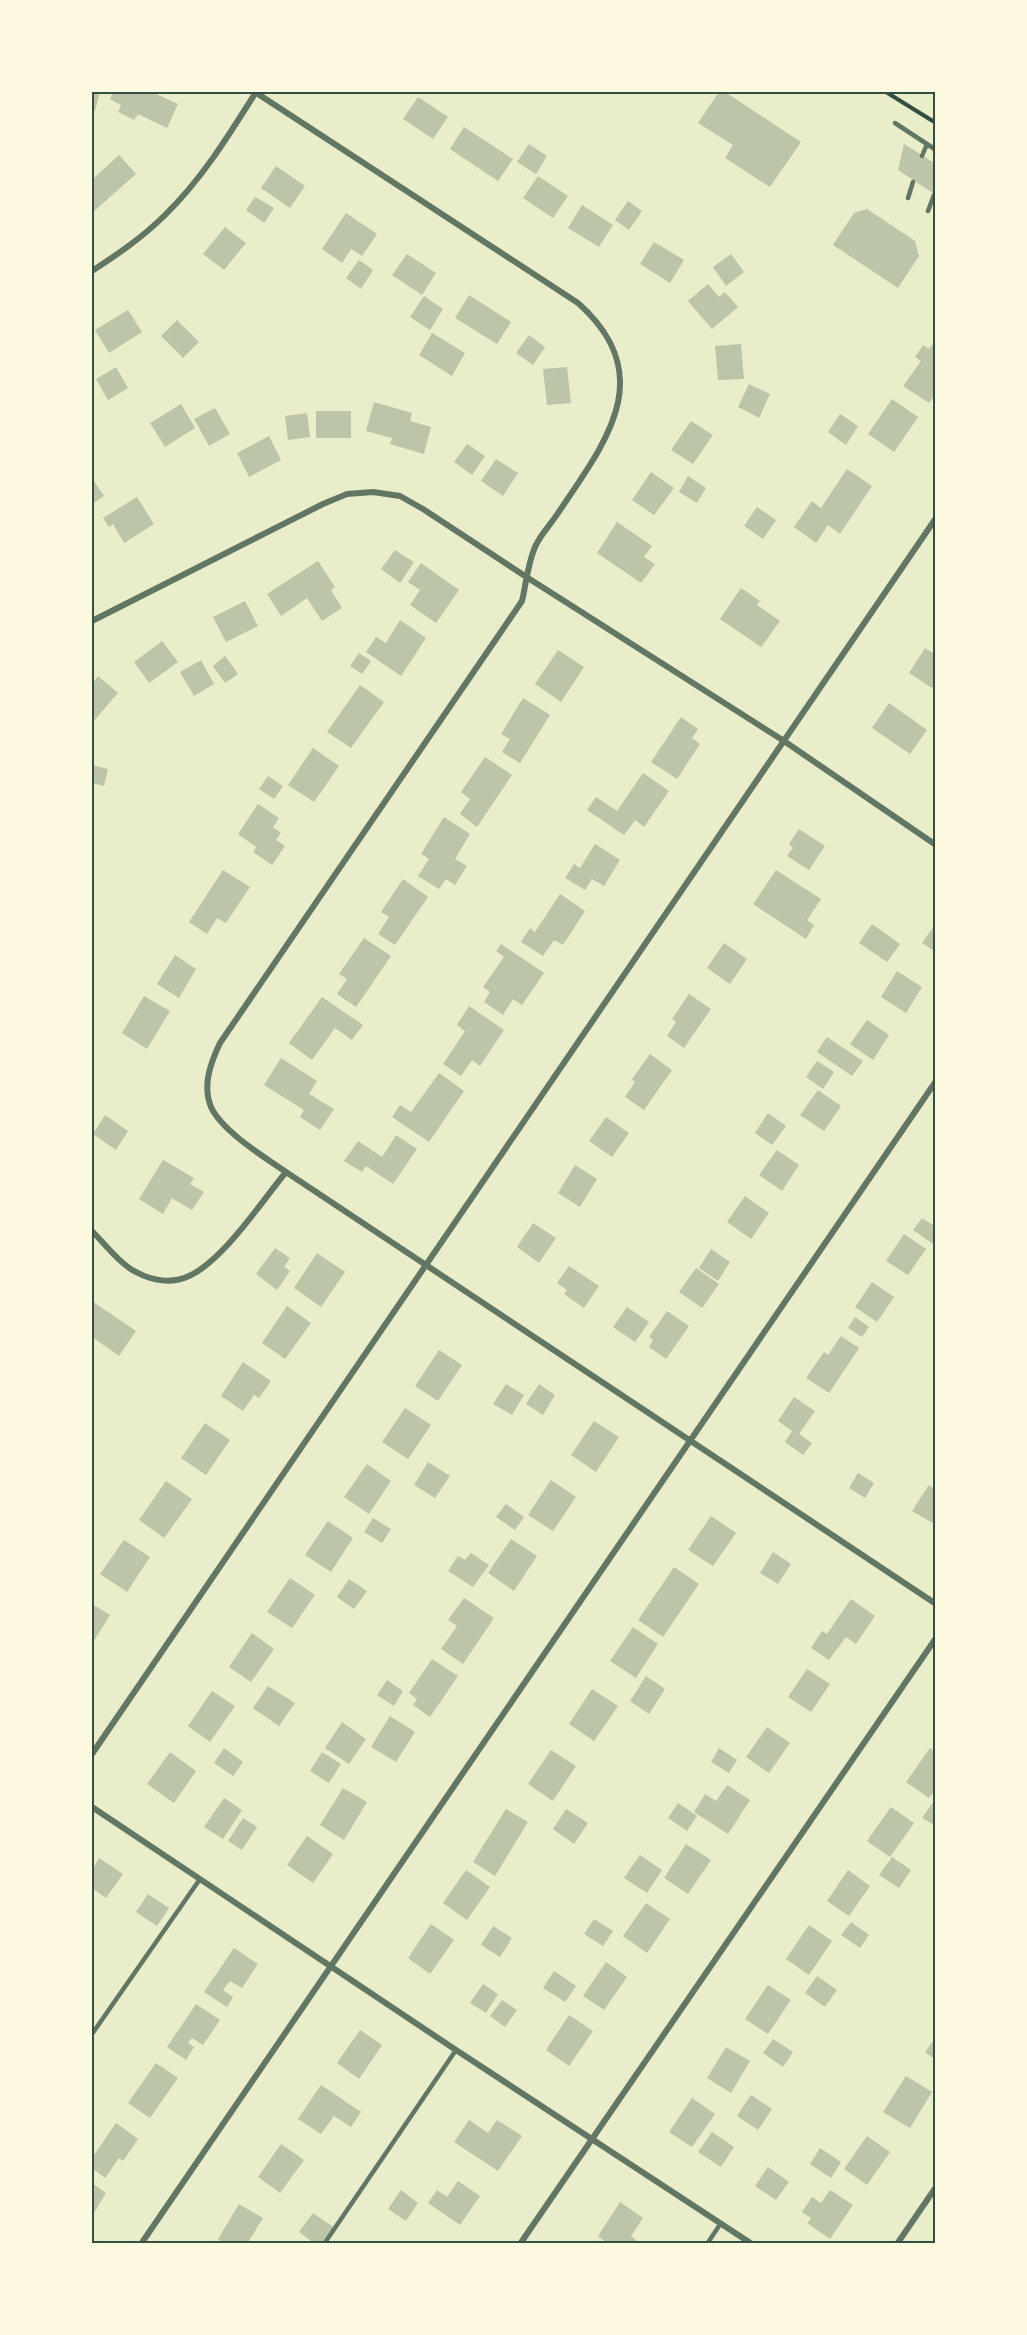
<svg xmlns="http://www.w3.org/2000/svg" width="1027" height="2335" viewBox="0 0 1027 2335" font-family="Rubik,sans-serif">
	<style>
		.building { fill: #bcc5a7 }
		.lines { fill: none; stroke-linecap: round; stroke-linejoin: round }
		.path { stroke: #344e41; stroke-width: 4 }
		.service { stroke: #617663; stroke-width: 4.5 }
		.minor { stroke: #617663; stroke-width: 6 }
		.neatline { fill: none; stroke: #344e41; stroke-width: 2 }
	</style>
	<rect width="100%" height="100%" fill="#e9edc9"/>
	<path class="building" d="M92,92H100L95,111L92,110Z
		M113,92H152L178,104L167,128L138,114L134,120L118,112L121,105L110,99Z
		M719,92H725L801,142L770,187L725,158L733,145L698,123Z
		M418,97L448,117L433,139L403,119Z
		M464,127L513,159L498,181L450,149Z
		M529,144L547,156L536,174L517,162Z
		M904,144L936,164V195L898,170Z
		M119,155L136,174L92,213V180Z
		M276,166L305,186L290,208L261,188Z
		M538,176L568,196L553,218L523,198Z
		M255,197L274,208L264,223L246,210Z
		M628,201L642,211L629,230L615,220Z
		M582,205L613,225L599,247L568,228Z
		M867,209L915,241L919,256L898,288L833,245L854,213Z
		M346,213L377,234L362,256L351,249L342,263L322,249Z
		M225,227L246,243L224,270L203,254Z
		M654,242L684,260L670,283L640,264Z
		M407,254L436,273L422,295L392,275Z
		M731,254L744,272L726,286L713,267Z
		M359,260L373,270L361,289L346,278Z
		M708,284L719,297L725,292L738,307L712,329L688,301Z
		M469,295L511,322L497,344L455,318Z
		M424,296L443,309L430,330L410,317Z
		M128,310L142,332L109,353L95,330Z
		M177,320L199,342L183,358L161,336Z
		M432,333L465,353L452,376L419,355Z
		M529,335L545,347L533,365L516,353Z
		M936,340V394L929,403L903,386L921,361L915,357L923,345L929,349Z
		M741,344L744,379L718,380L715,346Z
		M116,367L128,388L108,400L96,379Z
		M567,367L571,403L547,405L543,369Z
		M749,384L770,394L759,418L738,407Z
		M892,399L918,417L894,452L868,434Z
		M374,402L412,413L410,421L431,427L424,454L390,444L392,438L366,431Z
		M181,404L195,428L165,447L150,423Z
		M215,408L230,434L209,446L194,419Z
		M316,411H351V438H316Z
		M307,413L310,437L288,440L285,416Z
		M840,414L858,426L846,445L828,432Z
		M691,421L713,435L693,464L671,450Z
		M269,436L281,460L249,477L237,453Z
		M467,444L485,456L472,475L454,462Z
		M496,459L518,473L503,496L481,481Z
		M847,469L872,486L840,534L828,525L816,543L794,527L812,501L821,508Z
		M651,472L674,488L654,515L632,500Z
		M688,476L706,488L697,503L679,492Z
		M94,481L104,496L92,504V482Z
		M137,497L154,524L124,543L113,524L109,527L103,518Z
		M757,507L776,520L763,539L744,526Z
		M617,522L652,546L644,557L655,564L641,583L597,553Z
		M395,550L414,562L400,583L381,569Z
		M318,561L335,587L331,590L342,608L322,621L307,598L281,616L267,594Z
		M421,563L459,590L436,623L410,605L420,590L408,582Z
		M741,588L760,601L757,605L780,621L761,647L720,619Z
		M245,601L258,626L226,642L213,617Z
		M400,620L426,638L401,676L366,652L376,637L386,643Z
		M162,641L178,662L149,683L134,662Z
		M925,648L936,655V683L932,688L909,673Z
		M558,650L584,667L561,702L535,684Z
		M359,653L371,661L362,674L350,666Z
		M225,656L238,674L225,683L213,666Z
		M201,660L214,684L194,696L180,672Z
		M98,676L118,693L92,723V684Z
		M360,685L384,702L351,748L327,732Z
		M523,698L550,715L520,763L502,752L510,739L501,734Z
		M889,703L927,730L910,754L872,728Z
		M681,717L698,729L692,738L700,744L677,779L651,762Z
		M313,748L339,766L314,802L288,785Z
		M485,757L512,775L477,827L460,814L470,799L461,792Z
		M92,765L108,769L104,786L92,783Z
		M643,773L669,791L644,827L635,820L624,835L587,810L596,797L617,811Z
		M268,776L283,786L274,799L259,789Z
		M258,804L279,818L273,827L281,833L276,840L285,846L272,865L253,852L256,847L238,834Z
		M444,817L470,834L455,859L467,866L455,885L446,879L439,889L418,876L429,859L421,854Z
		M799,829L825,846L809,870L787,856L793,848L789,844Z
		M595,844L620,860L604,886L592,879L585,890L565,878L574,864L580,868Z
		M223,870L250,887L226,923L217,918L207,934L189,922Z
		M776,870L821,899L807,920L814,925L806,939L753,904Z
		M403,879L428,897L395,945L378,934L389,917L381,912Z
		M560,894L585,911L563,945L554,940L543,956L521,942L530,928L535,932Z
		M936,923V952L922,943Z
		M872,924L900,944L887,962L859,943Z
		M364,938L391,956L356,1007L337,994L347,979L339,974Z
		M724,943L747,959L730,984L707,968Z
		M501,944L544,973L522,1005L513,999L503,1015L484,1002L490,992L483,987L504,957L496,951Z
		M175,955L196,969L179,998L157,984Z
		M897,971L922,987L906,1013L881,997Z
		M689,994L711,1009L684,1048L667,1036L676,1022L672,1019Z
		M144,996L170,1011L147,1049L122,1033Z
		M322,997L363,1025L352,1040L335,1028L312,1060L289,1043Z
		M469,1006L504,1030L480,1066L472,1060L461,1076L443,1064L465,1031L457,1025Z
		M867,1020L889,1035L873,1060L850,1044Z
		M827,1037L863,1061L852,1076L817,1052Z
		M650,1054L672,1070L644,1110L625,1097L635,1082L632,1079Z
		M281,1058L317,1081L309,1094L334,1109L320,1130L300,1117L304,1110L264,1085Z
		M817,1061L834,1072L823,1089L806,1077Z
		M439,1073L464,1091L429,1142L392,1117L400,1105L411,1112Z
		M818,1090L841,1106L824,1131L800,1115Z
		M768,1113L786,1126L772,1145L755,1133Z
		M105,1115L128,1131L116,1150L93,1134Z
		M606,1117L629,1133L612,1157L589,1141Z
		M396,1135L417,1149L393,1184L366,1166L362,1172L344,1161L358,1141L382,1157Z
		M777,1150L799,1165L782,1191L759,1175Z
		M163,1160L194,1178L190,1184L204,1192L192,1210L172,1198L163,1214L139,1199Z
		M575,1165L597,1179L580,1207L558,1193Z
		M745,1196L769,1213L751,1239L727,1222Z
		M922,1218L936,1227V1246L913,1230Z
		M533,1223L556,1238L539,1263L517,1247Z
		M904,1234L926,1249L908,1275L886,1261Z
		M275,1248L290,1258L284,1267L290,1271L277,1290L256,1274Z
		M711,1249L730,1262L718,1281L699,1268Z
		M317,1253L345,1272L321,1307L294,1288Z
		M569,1266L599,1286L584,1308L564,1294L567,1290L557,1283Z
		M696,1268L719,1284L702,1308L679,1292Z
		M872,1282L894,1297L877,1322L855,1307Z
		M92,1301L136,1331L119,1356L92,1337Z
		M287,1306L311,1323L285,1359L262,1343Z
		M627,1307L649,1322L635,1342L613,1327Z
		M667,1311L689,1326L666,1359L649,1347L653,1340L649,1337Z
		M855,1317L869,1327L862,1337L848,1328Z
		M841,1336L859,1348L829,1393L806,1378L824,1352L828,1355Z
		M439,1350L462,1365L438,1401L415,1386Z
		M243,1362L271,1381L259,1398L254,1395L243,1411L221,1396Z
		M506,1384L524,1395L512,1415L493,1404Z
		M539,1384L555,1395L543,1415L526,1404Z
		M794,1397L815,1411L799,1434L812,1443L803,1455L785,1442L792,1431L778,1421Z
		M405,1408L431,1425L408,1459L382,1442Z
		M594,1421L619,1437L596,1472L571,1455Z
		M205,1423L230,1440L206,1475L181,1458Z
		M428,1462L450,1476L435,1498L414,1485Z
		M367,1464L391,1481L369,1514L344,1497Z
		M858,1473L874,1483L865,1498L849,1488Z
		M551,1480L576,1497L553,1531L528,1515Z
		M166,1481L192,1499L164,1538L139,1520Z
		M929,1485L936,1490V1525L912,1511Z
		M506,1504L524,1517L515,1530L496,1517Z
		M711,1516L736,1533L713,1566L688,1550Z
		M373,1518L391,1529L382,1543L364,1532Z
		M328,1521L353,1538L331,1572L305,1555Z
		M511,1539L537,1556L514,1591L488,1573Z
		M124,1540L150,1557L127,1592L100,1574Z
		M773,1552L791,1564L778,1584L760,1573Z
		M471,1553L489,1565L473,1587L448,1571L458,1556L465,1560Z
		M674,1567L699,1584L663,1637L638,1620Z
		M290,1578L315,1595L292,1628L267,1612Z
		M349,1579L367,1591L354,1609L337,1597Z
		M464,1598L494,1618L463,1664L441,1649L457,1626L448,1620Z
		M851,1599L875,1616L856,1644L846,1637L829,1660L811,1648L822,1631L827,1634Z
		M92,1604L110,1615L92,1644Z
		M633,1627L658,1644L636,1678L610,1661Z
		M252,1633L274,1649L251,1682L229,1667Z
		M432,1659L458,1676L430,1717L413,1705L417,1699L409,1693Z
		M807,1669L830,1684L811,1712L788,1697Z
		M646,1676L665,1689L649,1714L630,1701Z
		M387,1680L403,1691L394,1706L377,1695Z
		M268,1686L295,1703L279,1726L253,1708Z
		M592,1689L618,1706L594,1741L569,1724Z
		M212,1691L235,1706L210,1742L188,1726Z
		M390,1716L415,1732L396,1762L371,1747Z
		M342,1722L366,1739L349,1764L325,1748Z
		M767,1727L790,1743L769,1773L746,1757Z
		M224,1748L243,1762L233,1776L214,1763Z
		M719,1748L737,1760L729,1773L711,1762Z
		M930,1748L936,1752V1789L929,1798L906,1782Z
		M551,1750L576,1766L553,1801L528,1784Z
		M170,1752L196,1771L174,1803L147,1784Z
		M322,1752L341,1764L329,1783L310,1771Z
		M727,1785L750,1800L728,1834L694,1812L705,1794L716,1801Z
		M343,1788L367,1802L344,1840L320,1825Z
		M224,1798L242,1810L223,1839L204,1827Z
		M936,1798V1826L922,1818Z
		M678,1803L697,1816L687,1831L668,1818Z
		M891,1807L914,1823L890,1857L867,1841Z
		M506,1809L528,1822L495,1876L473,1862Z
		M566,1809L588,1823L574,1844L553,1829Z
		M243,1818L257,1827L242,1850L228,1841Z
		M307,1836L333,1854L313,1883L287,1865Z
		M686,1844L711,1860L688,1894L664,1878Z
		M640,1855L662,1870L647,1893L624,1878Z
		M892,1857L911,1870L899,1888L879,1875Z
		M99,1858L123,1874L106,1898L92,1888V1870Z
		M466,1870L490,1887L467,1920L443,1903Z
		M848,1870L870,1886L849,1916L827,1901Z
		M148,1894L169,1908L157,1926L136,1912Z
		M646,1903L670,1919L647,1953L623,1936Z
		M594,1919L613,1931L603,1946L584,1934Z
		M851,1922L869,1935L860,1948L841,1935Z
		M431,1924L454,1940L430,1974L408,1958Z
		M809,1925L832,1941L809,1975L786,1959Z
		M493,1926L512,1938L500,1957L481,1945Z
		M234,1948L258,1964L242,1988L230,1981L223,1990L233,1997L227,2007L204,1992Z
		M606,1962L627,1977L604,2010L583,1996Z
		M554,1971L576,1986L565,2002L543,1988Z
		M817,1976L837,1990L825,2007L805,1993Z
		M483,1984L498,1994L486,2013L470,2003Z
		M768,1985L791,2000L768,2034L745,2019Z
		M502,2000L517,2010L505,2027L490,2016Z
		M196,2004L220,2020L203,2045L192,2038L188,2043L194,2047L186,2060L167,2047Z
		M569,2015L593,2031L569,2066L546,2050Z
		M360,2030L382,2045L359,2079L337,2063Z
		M936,2037V2060L925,2052Z
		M773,2039L793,2052L783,2067L763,2053Z
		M726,2047L750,2061L731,2093L707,2078Z
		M156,2063L178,2078L150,2118L128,2103Z
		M906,2076L932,2092L910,2128L883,2112Z
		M321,2085L361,2112L351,2127L334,2116L321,2134L298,2119Z
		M751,2095L772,2109L758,2130L737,2116Z
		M692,2098L715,2114L692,2147L669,2132Z
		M469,2120L488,2133L497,2120L522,2136L498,2171L454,2142Z
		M116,2123L138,2139L123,2161L119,2158L105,2178L92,2168V2158Z
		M712,2132L734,2147L721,2167L698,2152Z
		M867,2136L890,2152L867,2185L844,2169Z
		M281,2144L304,2160L280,2193L258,2177Z
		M820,2148L841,2162L831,2178L810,2164Z
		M768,2167L789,2182L776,2200L755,2186Z
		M458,2181L480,2196L460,2225L428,2203L437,2190L447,2197Z
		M92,2183L106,2193L92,2216Z
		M401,2190L418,2203L406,2221L388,2209Z
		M830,2190L853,2205L830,2239L807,2223L811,2218L802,2212L812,2197L821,2203Z
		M620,2202L643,2218L631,2236L641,2244H608L598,2236Z
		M239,2204L263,2218L247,2244H225L218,2239Z
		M313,2213L333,2227L321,2244H315L299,2232Z"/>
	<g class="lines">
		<path class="path" d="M886,92L936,123"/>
		<path class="service" d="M895,123L936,150
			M922,156L927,144
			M908,198L913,182
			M928,211L934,195
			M92,2034L200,1879
			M324,2244L456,2050
			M707,2244L721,2223"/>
		<path class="minor" d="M255,92L578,303C660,376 605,443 558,513C551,524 540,535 535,547C528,563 526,584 522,601L220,1043C211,1062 202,1085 211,1107C222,1131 264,1157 286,1172
			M92,271C118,254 143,237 165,215C202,179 229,135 256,92
			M92,621L323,504L347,494L373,492L400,496L423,509L528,578L784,741L936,845
			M92,1231C104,1243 121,1265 136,1272C152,1281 172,1284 189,1276C223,1261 262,1201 286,1172L936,1604
			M92,1754L936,518
			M92,1807L456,2050L752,2244
			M141,2244L936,1081
			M520,2244L936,1638
			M897,2244L936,2187"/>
	</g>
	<rect width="1027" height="2335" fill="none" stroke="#fefae0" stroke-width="186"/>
	<rect x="93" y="93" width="841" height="2149" class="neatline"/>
</svg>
